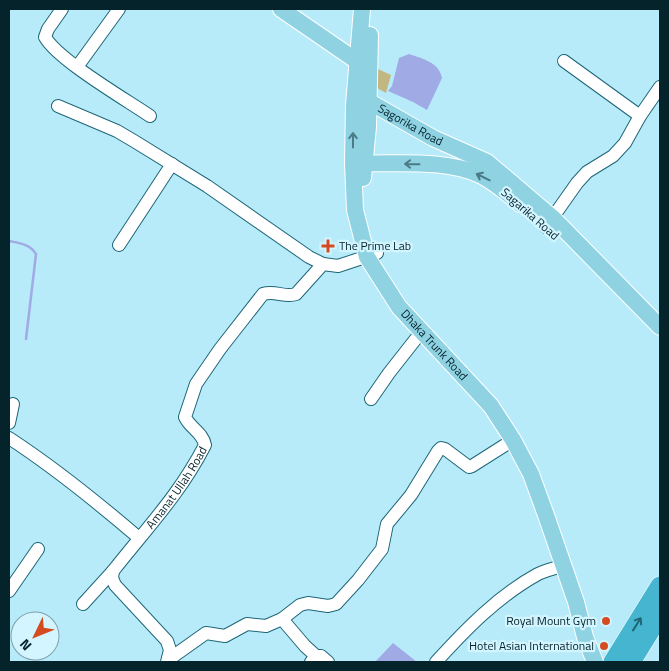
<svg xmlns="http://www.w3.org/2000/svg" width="669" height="671" viewBox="0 0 669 671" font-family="'Titillium Web',sans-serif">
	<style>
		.green { fill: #c2b681 }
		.water { fill: #a0aae5 }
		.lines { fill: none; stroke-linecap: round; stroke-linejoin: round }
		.stream { stroke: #a0aae5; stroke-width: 2.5 }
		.minor-casing { stroke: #1d6778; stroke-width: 14 }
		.major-casing { stroke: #fff; stroke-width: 18 }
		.highway-casing { stroke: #fff; stroke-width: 20 }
		.minor { stroke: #fff; stroke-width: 12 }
		.major { stroke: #8fd3e3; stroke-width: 16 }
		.highway { stroke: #45b5d0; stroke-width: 19 }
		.oneway { stroke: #4a7b87 }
		.oneway2 { stroke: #226575 }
		.poi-dot { fill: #d44b20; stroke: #d3f5ff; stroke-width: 2 }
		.labels { text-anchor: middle; stroke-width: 4.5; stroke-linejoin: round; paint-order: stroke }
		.street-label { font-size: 12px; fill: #05232b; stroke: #d3f5ff }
		.poi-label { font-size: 12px; fill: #05232b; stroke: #d3f5ff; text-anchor: end }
	</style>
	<rect width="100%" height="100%" fill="#b8ebfa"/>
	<path class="green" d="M378,69L391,75L386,93L377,88Z"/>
	<path class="water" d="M409,54C423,59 439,62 442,78L427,110L413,102L388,91L392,86L399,58Z
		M393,643L417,662H375Z"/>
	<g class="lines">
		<path class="stream" d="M9,241C19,243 30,244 36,254L26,339"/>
		<defs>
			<g id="minor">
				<path d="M62,9L48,29L45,37C58,60 125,99 150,116"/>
				<path d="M564,61L640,116"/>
				<path d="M77,67L119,9"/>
				<path d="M58,106L117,131L134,141L207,186L309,257L323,264"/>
				<path d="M546,227L577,183L587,172L613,156L625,143L640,116L660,87"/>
				<path d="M119,245L172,164"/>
				<path d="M371,399L389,373L422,331"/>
				<path d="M9,423L13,404"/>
				<path d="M9,438C55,468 97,502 139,538"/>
				<path d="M9,591L38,549"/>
				<path d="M83,604L113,571"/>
				<path d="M282,619L300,605L308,603L328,606L336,604L358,580L382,549L387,524L411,495L438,451L441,448L445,449L469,467L472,466L513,440"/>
				<path d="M316,656H321L328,662"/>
				<path d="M168,660L206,633L225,636L247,624L266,626L282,619L305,646L316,656L311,662"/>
				<path id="s1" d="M167,662L170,650L167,641L115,585L112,578L113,571C146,529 180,494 205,445C203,433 190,428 185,417L196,384L220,349L263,294C275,290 285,298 296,294L323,264L338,266L377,253"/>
				<path d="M436,662C466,629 498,596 538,574C546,570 555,568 563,566"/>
			</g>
			<g id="major">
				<path d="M281,9L364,66"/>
				<path id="s2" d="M362,9L354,105L353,163L355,210L367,257L399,307L491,406L513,440L531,474L547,518L576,602L585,637L595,662"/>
				<path id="s3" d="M361,99L368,101L433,138L487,162L553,218L660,327"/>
				<path d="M353,163C393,165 443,158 480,175C495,182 508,194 520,204"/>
				<path d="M363,178L368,127L370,35"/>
			</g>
			<path id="highway" d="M613,662L660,586
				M631,662L660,615"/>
		</defs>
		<use href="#minor" class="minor-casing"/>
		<use href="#major" class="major-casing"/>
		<use href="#highway" class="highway-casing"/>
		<use href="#minor" class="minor"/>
		<use href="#major" class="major"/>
		<use href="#highway" class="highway"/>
	</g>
	<defs><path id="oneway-shaft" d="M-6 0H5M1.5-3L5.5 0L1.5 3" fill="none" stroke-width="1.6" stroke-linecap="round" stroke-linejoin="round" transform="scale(1.25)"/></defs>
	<g class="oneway">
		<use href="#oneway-shaft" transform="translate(353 140) rotate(-90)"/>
		<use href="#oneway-shaft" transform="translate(412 164) rotate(-179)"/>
		<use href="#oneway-shaft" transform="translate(483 177) rotate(-154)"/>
	</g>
	<use class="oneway2" href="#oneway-shaft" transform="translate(637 624) rotate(-58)"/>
	<g class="poi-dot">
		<path d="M325.5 238.5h5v5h5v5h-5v5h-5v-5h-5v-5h5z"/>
		<circle cx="606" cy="621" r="5"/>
		<circle cx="604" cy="646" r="5"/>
	</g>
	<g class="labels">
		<g class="street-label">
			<text dy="4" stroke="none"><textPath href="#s3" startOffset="56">Sagorika Road</textPath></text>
			<text transform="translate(530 214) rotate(41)" y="4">Sagarika Road</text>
			<text dy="4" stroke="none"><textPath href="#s2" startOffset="361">Dhaka Trunk Road</textPath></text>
			<text dy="4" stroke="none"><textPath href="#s1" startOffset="218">Amanat Ullah Road</textPath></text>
		</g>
		<g class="poi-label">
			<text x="339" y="250" text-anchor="start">The Prime Lab</text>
			<text x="596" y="625">Royal Mount Gym</text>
			<text x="594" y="650">Hotel Asian International</text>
		</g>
	</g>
	<rect width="669" height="671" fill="none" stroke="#05232b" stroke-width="20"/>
	<g transform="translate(35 636) rotate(227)"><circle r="24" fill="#d3f5ff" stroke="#81a1aa"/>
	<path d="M0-4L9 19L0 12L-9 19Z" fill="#d44b20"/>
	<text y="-8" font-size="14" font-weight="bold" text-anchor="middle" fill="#05232b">N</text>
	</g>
</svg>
